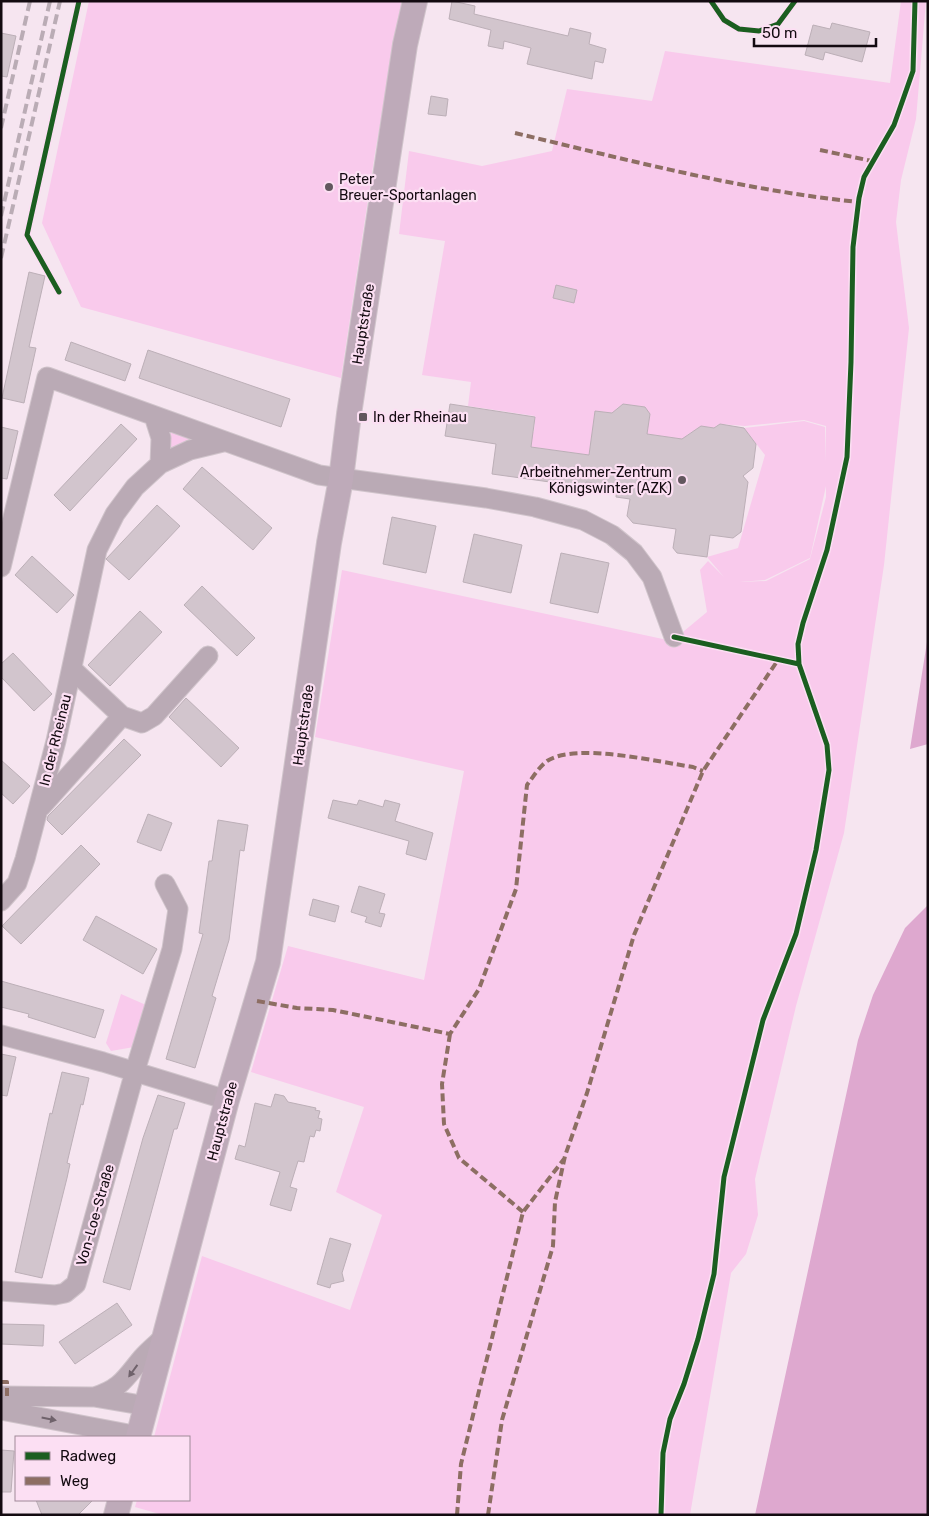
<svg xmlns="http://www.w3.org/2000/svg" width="929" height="1516" viewBox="0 0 929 1516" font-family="Rubik,sans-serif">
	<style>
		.green { fill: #f9caec; fill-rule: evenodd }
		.water { fill: #dea8cf }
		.building { fill: #d2c5cd; stroke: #bcafb7 }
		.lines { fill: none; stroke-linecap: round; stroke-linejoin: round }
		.minor-casing { stroke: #d0c4cb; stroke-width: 21 }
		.major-casing { stroke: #d0c4cb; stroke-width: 26 }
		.minor { stroke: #baaab5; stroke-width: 19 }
		.major { stroke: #beaab9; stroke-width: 24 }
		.rail { stroke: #baacb5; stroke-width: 4; stroke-dasharray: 10 5; stroke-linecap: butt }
		.quiet { stroke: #8d6e63; stroke-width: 4; stroke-dasharray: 8 4; stroke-linecap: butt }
		.cycleway-casing { stroke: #fcdff3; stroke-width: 8 }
		.cycleway { stroke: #1b5e20; stroke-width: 5 }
		.oneway { fill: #6f626b }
		.poi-dot { fill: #62575e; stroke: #fcdff3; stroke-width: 2 }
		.labels { text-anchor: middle; stroke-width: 4.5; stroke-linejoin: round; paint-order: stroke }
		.poi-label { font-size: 14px; fill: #130a10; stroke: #fcdff3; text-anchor: start }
		.street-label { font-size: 14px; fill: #130a10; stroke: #fcdff3 }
	</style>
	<rect width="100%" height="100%" fill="#f6e5f0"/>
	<path class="green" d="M89,1H402L375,153L341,378L81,307L42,223Z
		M901,1H926L916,119L901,180L896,222L909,328L884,565L844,833L796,1006L755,1179L758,1215L746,1254L731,1273L690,1515H163L135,1507L137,1500H189V1437H154L202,1256L350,1310L382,1215L336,1192L364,1107L251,1072L288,946L424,980L464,771L315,737L342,570L672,641L707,612L700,570L708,561L724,577L707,557L738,548L765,455L744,428L804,421L825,427L826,462V426L804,420L745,426L720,424L716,426L715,430H711L710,427L698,428L687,435L686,440L647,434L650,414L645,407L623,404L616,409L615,413L595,411L589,455L526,446L528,431L534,432L535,416L468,406L471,382L422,375L445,241L399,234L409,151L482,166L552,151L567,89L652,101L665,51L890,83ZM826,486V497L810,559L766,581L740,582L765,580L810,558Z
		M164,424L202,440L169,454Z
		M121,994L146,1005L134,1047L111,1051L106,1043Z"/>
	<path class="water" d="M928,601V744L910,749L927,642Z
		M928,905V1515H755L858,1040L873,995L905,928Z"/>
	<path class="building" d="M452,1L475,6L474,14L568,36L570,28L591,33L589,44L606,49L603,63L595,61L592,79L527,64L531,48L504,41L503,49L488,46L491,30L449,19Z
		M832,23L870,32L862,62L825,52L823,60L805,55L813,25L830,29Z
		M1,33L16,36L7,77L1,76Z
		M431,96L448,99L446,116L428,114Z
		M29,272L45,276L29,347L36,348L24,403L2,398Z
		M556,285L577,290L574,303L553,298Z
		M71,342L131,364L125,381L65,360Z
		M148,350L290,399L281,427L139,378Z
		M450,404L535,417L531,447L589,455L595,411L612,413L623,404L645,407L650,414L647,434L682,439L701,426L714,428L720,424L744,428L756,444L753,468L743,476L748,482L741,532L733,538L710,535L707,557L677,553L673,548L676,529L633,523L627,516L630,499L616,497L617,487L586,482V487L492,474L496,444L445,436Z
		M121,424L137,439L70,511L54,495Z
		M1,427L18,431L7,479L1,478Z
		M202,467L272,528L253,550L183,489Z
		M157,505L180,526L129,580L106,559Z
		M392,517L436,526L426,573L383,564Z
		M474,534L522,545L511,593L463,582Z
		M561,553L609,563L598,613L550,603Z
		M32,556L74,595L57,613L15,575Z
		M202,586L255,638L237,656L184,605Z
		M140,611L162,632L110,686L88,665Z
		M13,653L52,694L34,711L1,677V664Z
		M186,698L239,748L221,767L169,717Z
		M124,739L141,755L62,835L47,820L48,816Z
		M1,760L30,786L13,804L1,793Z
		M333,800L357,805L359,800L383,807L385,800L400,804L395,821L433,833L426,860L406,854L409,841L328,818Z
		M148,814L172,823L161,851L137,842Z
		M218,820L248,825L244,851L240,850L229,940L212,996L216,998L195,1068L166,1059L203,934L199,933L209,861H212Z
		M81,845L100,864L21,944L2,926Z
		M359,886L385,894L379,913L385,914L381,927L365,922L367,917L351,912Z
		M313,899L339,906L335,922L309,915Z
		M96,916L157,949L143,974L83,940Z
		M1,981L104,1010L95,1038L28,1017L29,1014L1,1007Z
		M1,1054L16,1057L7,1096L1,1095Z
		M62,1072L89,1078L83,1105L81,1104L67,1163L70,1164L67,1178L42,1278L15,1272L50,1113L52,1114Z
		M275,1094L284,1096L288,1102L316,1108L315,1110L320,1111L318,1118L322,1119L320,1131L316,1130L314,1137L310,1136L304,1162L298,1161L290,1187L297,1189L291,1211L270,1205L280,1172L235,1159L239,1145L245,1147L255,1103L271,1107Z
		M158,1095L185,1103L177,1129H174L130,1290L103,1282L143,1138Z
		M330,1238L351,1244L342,1273L344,1281L331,1284L330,1288L317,1284Z
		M117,1303L132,1325L75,1364L59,1342Z
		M1,1324L44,1325L43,1346L1,1344Z
		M1,1450L14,1451L11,1492H1Z
		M36,1500H93L78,1515H42Z"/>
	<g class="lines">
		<defs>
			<path id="minor" d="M154,416L161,438L160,464
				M1,567L47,377L319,475L486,498L535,507L583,520L612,535L634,553L652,577L674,637
				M122,716L142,723L154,716L208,656
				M41,807L122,716L72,669
				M1,901L17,883L25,859L56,741L97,550L115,514L135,487L160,464L190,450L223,442
				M1,1035L103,1062L227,1100
				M1,1291L55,1295L65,1293L76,1284L135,1071L172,949L178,909L165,884
				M1,1396L94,1397L147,1406
				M94,1397C121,1389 126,1377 142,1358C149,1350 158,1343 165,1336
				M1,1410L139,1436"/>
			<path id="major" d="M138,1437L227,1100L268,962L329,543L341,479L349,414L405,45L415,1
				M116,1515L120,1500"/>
		</defs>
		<use href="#minor" class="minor-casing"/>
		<use href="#major" class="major-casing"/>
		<use href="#minor" class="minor"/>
		<use href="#major" class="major"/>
		<path class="rail" d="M1,128L30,1
			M1,216L50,1
			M1,258L60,1"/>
		<path class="quiet" d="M515,133C628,160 742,190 858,202
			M820,150L872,161
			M257,1001L297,1008L333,1010L450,1034L479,989L516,889L527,785C533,777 539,767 547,761C576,742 658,762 693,767L703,771
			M450,1034L442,1084L444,1124L459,1158L523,1212
			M1,1382H7V1397
			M457,1515L461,1464L523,1212L564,1159
			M488,1515L502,1420L553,1246L555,1202L565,1156L587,1093L634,935L703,771L778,660"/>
		<defs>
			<path id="cycleway" d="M711,1L724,20L739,29L759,31L778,24L795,1
				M59,292L27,235L79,1
				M674,637L799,664
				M661,1515L663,1453L670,1419L684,1384L698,1339L714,1274L724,1177L763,1020L796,934L816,850L829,770L827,745L799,664L798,644L803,623L827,550L847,457L851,362L853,247L859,198L864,177L894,125L913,71L915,1"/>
		</defs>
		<use href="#cycleway" class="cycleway-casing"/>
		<use href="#cycleway" class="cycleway"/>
	</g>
	<defs><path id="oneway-solid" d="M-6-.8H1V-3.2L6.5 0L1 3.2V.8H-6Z" transform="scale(1.25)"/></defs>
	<g class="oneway">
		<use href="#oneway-solid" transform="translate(133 1371) rotate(126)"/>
		<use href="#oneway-solid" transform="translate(49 1419) rotate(11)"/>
	</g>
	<g class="poi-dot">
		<circle cx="329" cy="187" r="5"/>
		<rect x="358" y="412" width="10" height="10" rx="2.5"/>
		<circle cx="682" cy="480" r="5"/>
	</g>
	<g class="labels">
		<g class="poi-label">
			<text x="339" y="184">Peter<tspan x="339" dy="16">Breuer-Sportanlagen</tspan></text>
			<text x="373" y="422">In der Rheinau</text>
			<text x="672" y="477" text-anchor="end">Arbeitnehmer-Zentrum<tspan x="672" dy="16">Königswinter (AZK)</tspan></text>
		</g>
		<g class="street-label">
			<text transform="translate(363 324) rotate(-81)" y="5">Hauptstraße</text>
			<text transform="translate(303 725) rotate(-82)" y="5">Hauptstraße</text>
			<text transform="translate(55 740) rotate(-76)" y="5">In der Rheinau</text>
			<text transform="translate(222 1121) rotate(-75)" y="5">Hauptstraße</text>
			<text transform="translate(95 1215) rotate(-74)" y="5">Von-Loe-Straße</text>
		</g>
	</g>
	<rect width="929" height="1516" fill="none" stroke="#130a10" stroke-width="5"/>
	<rect x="15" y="1436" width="175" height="65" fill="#fcdff3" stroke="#9f8a98"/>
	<rect x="25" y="1452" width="25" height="8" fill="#1b5e20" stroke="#9f8a98"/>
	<text x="60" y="1461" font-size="15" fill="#130a10">Radweg</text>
	<rect x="25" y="1477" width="25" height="8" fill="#8d6e63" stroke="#9f8a98"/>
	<text x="60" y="1486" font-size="15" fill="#130a10">Weg</text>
	<path d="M754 38v8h122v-8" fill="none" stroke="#130a10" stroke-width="2.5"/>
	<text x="762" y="38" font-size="15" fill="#130a10" stroke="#fcdff3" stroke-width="4" paint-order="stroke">50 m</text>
</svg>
